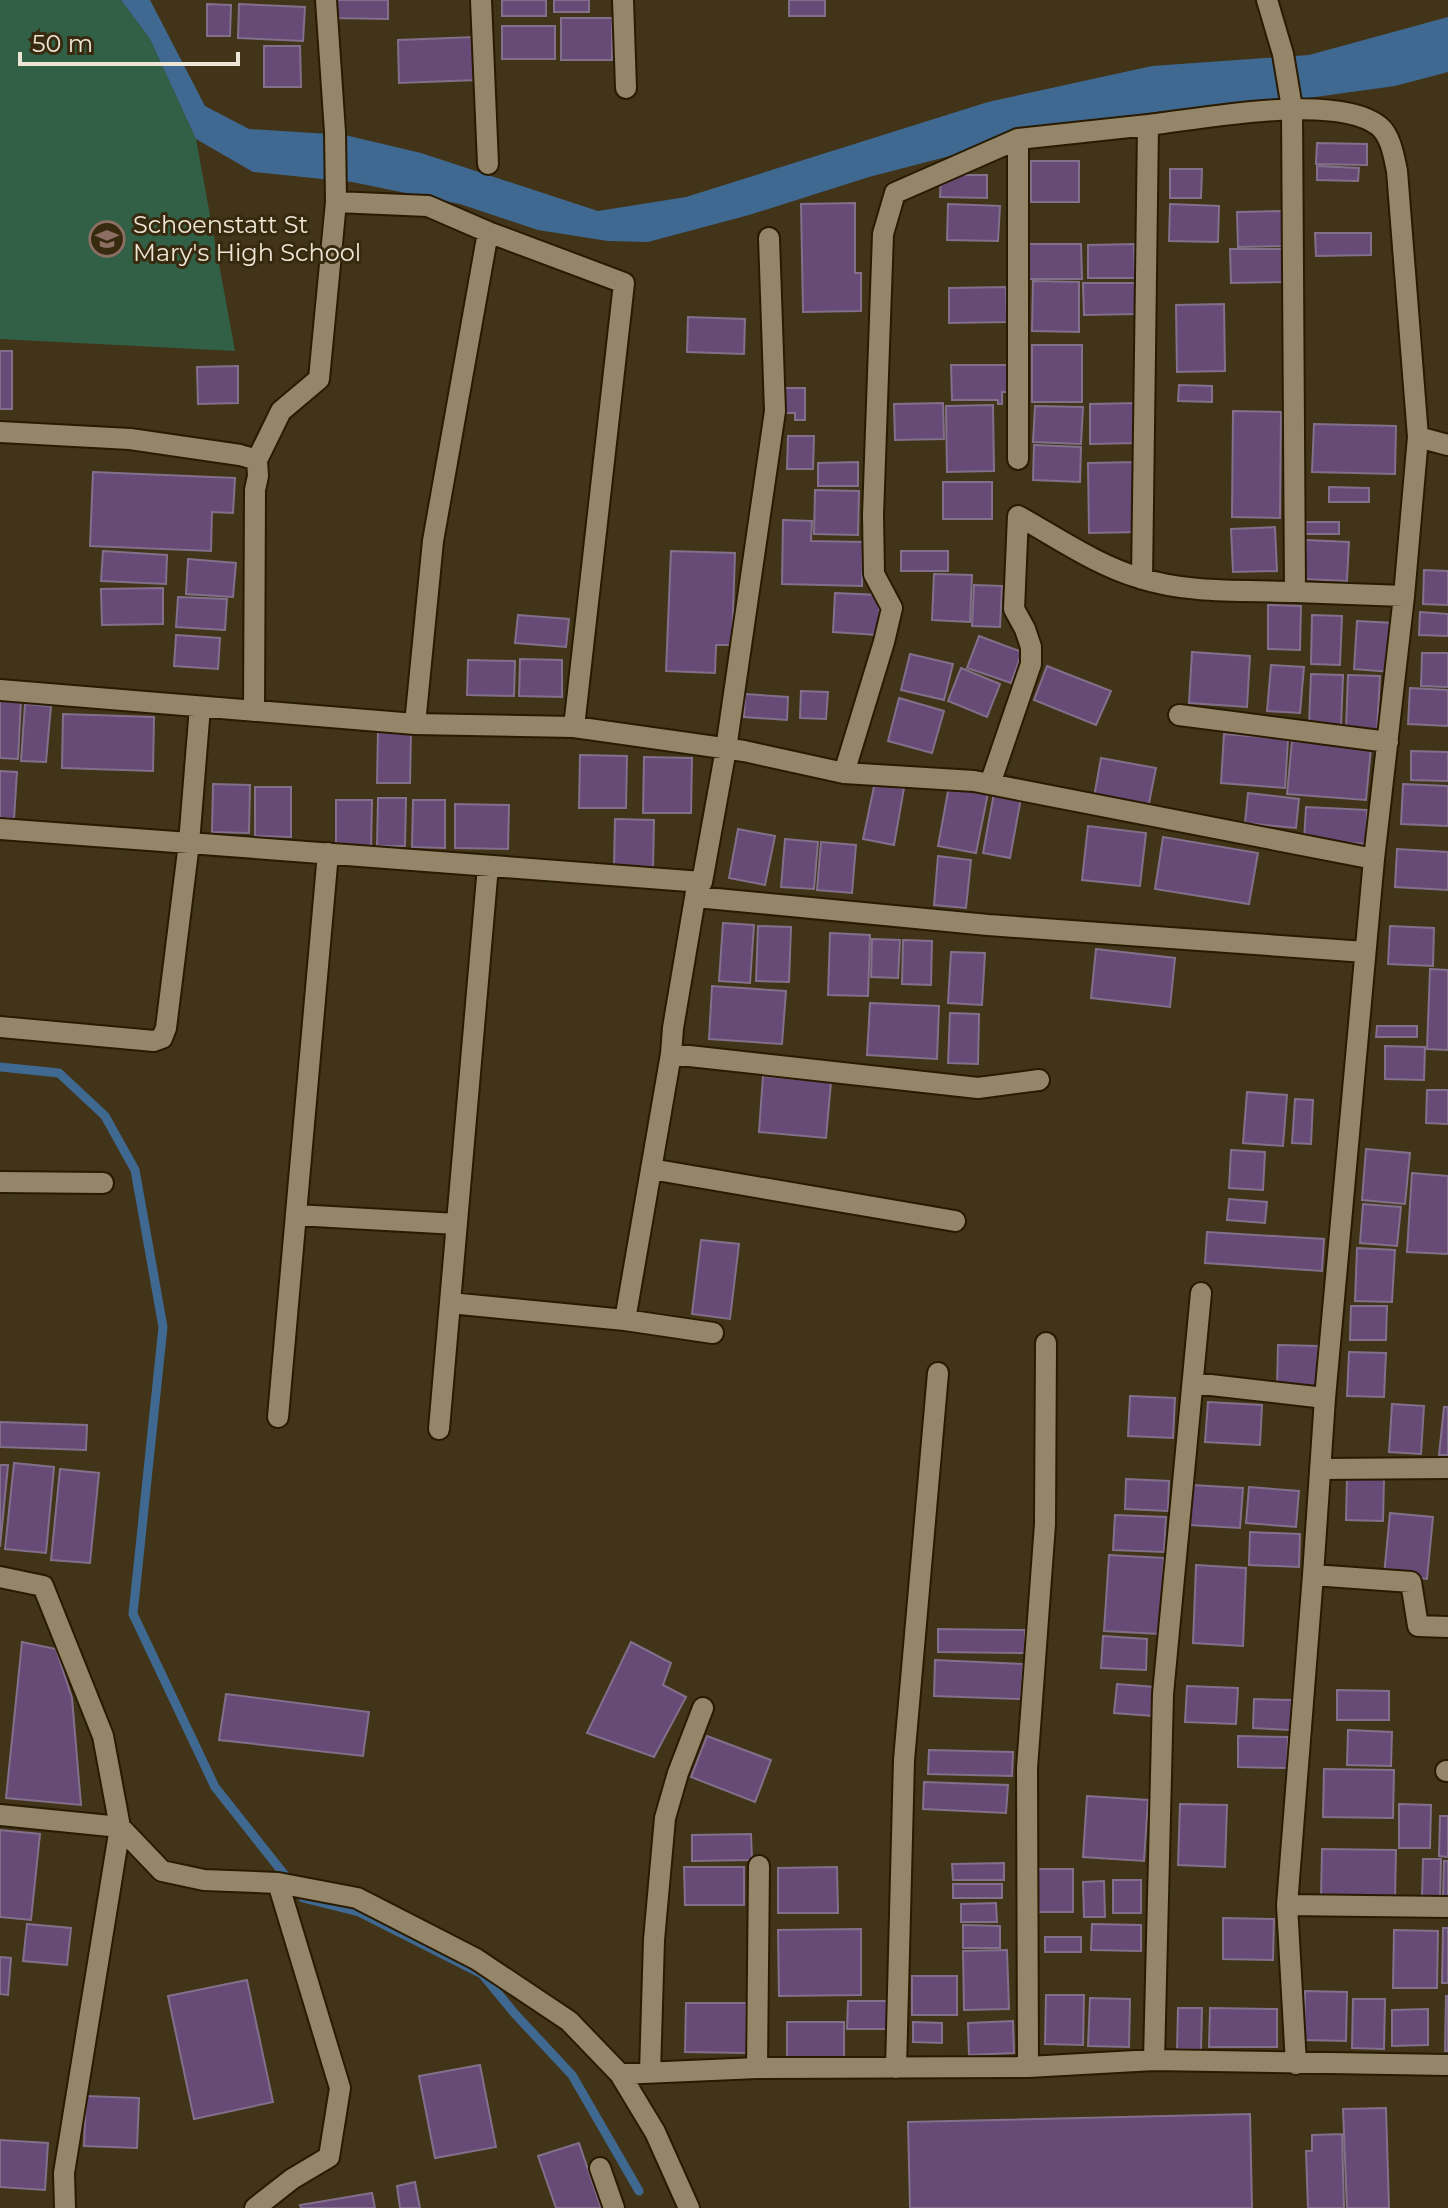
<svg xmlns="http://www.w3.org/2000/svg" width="1448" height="2208" viewBox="0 0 1448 2208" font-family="Montserrat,sans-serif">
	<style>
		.green { fill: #326047 }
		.water { fill: #406991 }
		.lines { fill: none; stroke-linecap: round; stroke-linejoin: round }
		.stream { stroke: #406991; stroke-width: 9 }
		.building { fill: #684a77; stroke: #82708b; stroke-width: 2 }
		.minor-casing { stroke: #281b02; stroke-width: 24 }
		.minor { stroke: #958669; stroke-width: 20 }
		.labels { text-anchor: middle; stroke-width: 6; stroke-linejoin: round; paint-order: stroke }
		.poi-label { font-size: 24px; fill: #ede5d5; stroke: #372a0f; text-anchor: start }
	</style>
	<rect width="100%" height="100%" fill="#413419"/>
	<path class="green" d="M0,0H121L150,39L196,139L235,351L0,339Z"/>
	<path class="water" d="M121,0H150L205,106L249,129L345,135L421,153L598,211L686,197L988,102L1152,66L1309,55L1448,17V72L1395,86L1235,108L1163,111L1077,123L869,177L749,215L648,242L608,241L538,230L460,204L352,182L253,172L196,139L150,39Z"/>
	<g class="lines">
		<path class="stream" d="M0,1067L59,1073L105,1116L135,1170L163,1327L133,1614L215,1787L303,1898L359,1912L482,1974L515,2014L572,2075L639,2191"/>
	</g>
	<path class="building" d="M330,0H388V19L330,18Z
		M502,0H546V16H502Z
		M554,0H589V12H554Z
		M789,0H825V16H789Z
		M207,4L231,5L230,36H207Z
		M239,4L305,7L303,41L238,38Z
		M561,18H612V60H561Z
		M502,26H555V59H502Z
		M475,37L477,80L399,83L398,40Z
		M264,46H300L301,87H264Z
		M1317,143L1367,144V165L1316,164Z
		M1031,161H1079V202H1031Z
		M1317,166L1359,168L1358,181L1317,180Z
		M1170,169H1202L1201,198H1170Z
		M941,175H987V198L940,197Z
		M855,203V273H861V311L803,312L801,204Z
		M948,204L1000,206L998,241L947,240Z
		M1170,204L1219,206L1218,242L1169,241Z
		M1288,211L1289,246L1238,247L1237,212Z
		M1315,233H1371V255L1316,256Z
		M1029,244H1081L1082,279H1029Z
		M1134,244L1135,278H1088V245Z
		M1230,249H1284L1285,282L1231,283Z
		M1033,281L1079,282V332L1032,331Z
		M1083,283H1135L1136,314L1084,315Z
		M1006,287L1007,322L949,323V288Z
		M1224,304L1225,371L1177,372L1176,305Z
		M688,317L745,319L744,354L687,352Z
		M1032,345H1082V402H1032Z
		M0,351H12V409H0Z
		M951,365H1010V392H1002V404H998V400H952Z
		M238,366V403L198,404L197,367Z
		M1179,385L1212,386V402L1178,401Z
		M782,388H805V420H795V413H782Z
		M943,403L944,439L895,440L894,404Z
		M1139,403V443L1090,444V404Z
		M993,405L994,471L947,472L946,406Z
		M1035,406L1083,407L1081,444L1033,442Z
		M1233,411L1281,412L1280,518L1232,517Z
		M1314,424L1396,426L1395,474L1312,472Z
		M788,436H814L813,469H787Z
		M1034,445L1081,447L1080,482L1033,480Z
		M858,462V486H818V463Z
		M1140,462L1141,532L1089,533L1088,463Z
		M93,472L235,478L233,513L212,512L211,551L90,546Z
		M943,482H992V519H943Z
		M1329,487L1369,488V502H1329Z
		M815,490L859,491L858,535L814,534Z
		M783,520L812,521L811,541L863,542L862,586L782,584Z
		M1306,522H1339V534H1306Z
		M1275,527L1277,571L1233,572L1231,529Z
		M1306,540L1349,542L1347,581L1304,579Z
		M103,551L167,555L166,584L101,581Z
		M671,551L735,553L732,645H716L715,673L666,671Z
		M901,551H948V571H901Z
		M188,559L236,563L233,597L186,594Z
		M1424,570L1448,571V605L1423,604Z
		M934,574L972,575L970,622L932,620Z
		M974,585L1002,586L1000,627L972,626Z
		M163,588V624L102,625L101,589Z
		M835,593L880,595L878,635L833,632Z
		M178,597L227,599L225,630L176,627Z
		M1268,605L1301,606L1300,650L1268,649Z
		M1420,612L1448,614V636L1419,635Z
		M518,615L569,619L566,647L515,643Z
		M1312,615L1342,616L1340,665L1311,664Z
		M1357,621L1395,623L1391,672L1354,669Z
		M176,635L220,638L218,669L174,666Z
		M979,636L1022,652L1011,683L967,668Z
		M1192,652L1250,656L1247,707L1189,703Z
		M1422,653H1448V687L1421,686Z
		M910,654L953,664L944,700L901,690Z
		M520,659L562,660V697L519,696Z
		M468,660L515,661L514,696L467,695Z
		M1271,665L1304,667L1300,713L1267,711Z
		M1047,666L1111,691L1096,725L1034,700Z
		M961,668L1000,684L987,717L948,701Z
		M1311,674L1343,675L1341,727L1309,725Z
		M1348,675L1380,676L1377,731L1346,729Z
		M1410,688L1448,690V726L1408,724Z
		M801,691L828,692L826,719L800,718Z
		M745,694L788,697L787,720L744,717Z
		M0,698L21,699L18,759L0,758Z
		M899,698L944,711L932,753L888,741Z
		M25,704L51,706L46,762L21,761Z
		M63,714L154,717L153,771L62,768Z
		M378,731H411L410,783H377Z
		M1224,734L1288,739L1285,788L1221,783Z
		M1292,741L1371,748L1366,800L1287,794Z
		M1411,751L1448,752V781L1411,780Z
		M580,755L627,756L626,808H579Z
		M644,757L692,758L691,813H643Z
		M1101,758L1156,768L1148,808L1094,797Z
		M0,771L17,772L14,819L0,818Z
		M875,782L904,788L894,845L863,839Z
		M213,784L250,785L249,833L212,832Z
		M1403,784L1448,786V826L1401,824Z
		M949,786L988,793L976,853L938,846Z
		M255,787H291V837L255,836Z
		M994,793L1021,798L1010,858L983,853Z
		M1248,793L1299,799L1296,828L1245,823Z
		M378,798H406L405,846H377Z
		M336,800H372L371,851L336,850Z
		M413,800H445V848L412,847Z
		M455,804L509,805L508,849L455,848Z
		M1306,807L1367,810L1366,844L1304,841Z
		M615,819L654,820L653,869L614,868Z
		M1088,826L1146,833L1140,886L1082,880Z
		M738,829L775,836L765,885L729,878Z
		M1163,837L1258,853L1249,904L1155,889Z
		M785,839L818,842L814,889L781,887Z
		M821,842L856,845L852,893L817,890Z
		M1397,849L1448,852V890L1395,887Z
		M938,856L971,860L966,908L934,905Z
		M723,923L754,925L750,983L719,981Z
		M758,926L791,927L789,982L756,981Z
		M1390,926L1434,928L1433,966L1388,964Z
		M830,933L870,935L868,996L828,995Z
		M872,939L900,940L898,978L871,977Z
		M903,940L932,941L931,985L902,984Z
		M1096,949L1175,958L1170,1007L1091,998Z
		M951,952L985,953L982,1005L948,1003Z
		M1430,969L1448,970V1050L1427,1049Z
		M712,986L786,991L782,1044L709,1039Z
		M870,1003L939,1006L937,1059L867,1055Z
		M950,1013L979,1014L978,1064L948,1063Z
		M1377,1026H1417V1037H1376Z
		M1385,1046L1425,1047L1424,1080L1385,1079Z
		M763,1076L831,1082L826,1138L759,1132Z
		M1427,1090H1448V1124L1426,1123Z
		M1247,1092L1287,1095L1283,1146L1243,1143Z
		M1295,1099L1313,1100L1311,1144L1292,1143Z
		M1366,1149L1410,1153L1405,1204L1362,1200Z
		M1231,1150L1265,1152L1263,1190L1229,1188Z
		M1412,1173L1448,1176V1254L1407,1252Z
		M1229,1199L1267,1202L1265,1223L1227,1220Z
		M1363,1204L1401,1207L1397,1246L1360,1243Z
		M1207,1232L1324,1239L1322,1271L1205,1263Z
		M701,1240L739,1244L730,1319L692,1314Z
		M1357,1248L1395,1250L1392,1302L1355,1301Z
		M1351,1306H1387L1386,1340H1350Z
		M1278,1345L1318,1346L1317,1388L1277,1387Z
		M1349,1352L1386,1353L1384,1397L1347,1396Z
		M1130,1396L1175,1398L1173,1438L1128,1436Z
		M1208,1402L1262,1405L1260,1445L1205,1442Z
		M1392,1404L1424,1406L1421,1454L1389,1452Z
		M1444,1407H1448V1455H1439Z
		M0,1422L87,1425L86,1450L0,1447Z
		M14,1463L54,1467L46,1553L5,1549Z
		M0,1465H8L0,1547Z
		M60,1469L99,1473L90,1563L51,1560Z
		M1347,1478L1384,1479L1383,1521L1346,1520Z
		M1126,1479L1169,1481L1168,1511L1125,1509Z
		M1192,1485L1243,1488L1240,1528L1189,1525Z
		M1249,1487L1299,1491L1296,1527L1246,1523Z
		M1390,1513L1433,1517L1427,1579L1384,1575Z
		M1115,1515L1166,1517L1164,1552L1113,1550Z
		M1250,1532L1300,1534L1299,1567L1249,1565Z
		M1109,1555L1164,1558L1160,1634L1104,1631Z
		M1196,1565L1246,1568L1243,1646L1193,1643Z
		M938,1629L1025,1630V1653L938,1652Z
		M1103,1636L1147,1639L1146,1670L1101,1668Z
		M22,1642L56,1649L72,1698L81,1805L6,1798Z
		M631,1642L671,1663L663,1685L686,1697L654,1757L587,1733Z
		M935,1660L1023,1664L1021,1699L934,1696Z
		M1117,1684L1155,1687L1153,1716L1114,1713Z
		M1187,1686L1238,1688L1236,1724L1185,1722Z
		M1337,1690L1389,1691V1720H1337Z
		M226,1694L369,1712L363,1756L219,1740Z
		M1254,1699L1292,1700L1291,1730L1253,1728Z
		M1348,1730L1392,1732L1391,1766L1347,1765Z
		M707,1736L771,1760L755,1802L691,1777Z
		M1238,1736L1288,1737L1287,1768L1238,1767Z
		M929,1750L1013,1752L1012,1776L928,1774Z
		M1324,1769L1394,1770L1393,1818L1323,1817Z
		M924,1782L1008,1785L1006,1813L923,1809Z
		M1087,1796L1148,1800L1144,1861L1083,1857Z
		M1180,1804L1227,1805L1225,1867L1178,1865Z
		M1399,1804L1431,1805L1430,1848H1399Z
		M1440,1816H1448V1857L1439,1856Z
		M0,1830L40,1834L31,1920L0,1917Z
		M751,1834L752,1860L692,1861V1835Z
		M1322,1849L1396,1850L1395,1900L1321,1898Z
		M1423,1859H1441L1440,1898L1422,1897Z
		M1444,1861H1448V1896H1443Z
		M1004,1863V1880H953L952,1864Z
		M684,1867H744V1905H685Z
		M837,1867L838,1913H778V1868Z
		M1034,1869H1073V1912H1034Z
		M1113,1880H1141V1913H1113Z
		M1104,1881L1105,1917H1084L1083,1882Z
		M953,1884H1002V1898H953Z
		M996,1903L997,1922H961V1904Z
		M1223,1918L1274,1919L1273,1960L1223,1959Z
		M27,1924L71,1928L67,1965L23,1961Z
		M1092,1924L1141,1925V1951L1091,1950Z
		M963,1925L1000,1926V1948H963Z
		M1443,1928H1448V1983H1442Z
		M861,1929V1995L779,1996L778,1930Z
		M1394,1930L1438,1931L1437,1988H1393Z
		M1045,1937H1081V1952H1045Z
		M1007,1950L1009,2009L964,2010L963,1951Z
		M0,1957L11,1958L8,1995L0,1994Z
		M912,1976H957V2015H912Z
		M247,1980L273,2102L194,2119L168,1996Z
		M1305,1991L1347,1992L1346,2041L1304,2040Z
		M1046,1995H1084L1083,2045L1045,2044Z
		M1446,1996H1448V2051H1445Z
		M1090,1998L1130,1999L1129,2047L1088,2046Z
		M1353,1999H1385L1384,2049L1352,2048Z
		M848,2001H888V2029H847Z
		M686,2003H746V2053L685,2052Z
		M1178,2008H1202L1201,2050L1177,2049Z
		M1210,2008L1277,2009V2047H1209Z
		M1428,2009V2045L1392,2046V2010Z
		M1013,2021L1014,2053L969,2055L968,2023Z
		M787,2022H844V2060L787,2059Z
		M913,2022L942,2023V2043L913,2042Z
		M480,2065L496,2147L435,2158L419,2076Z
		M86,2096L139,2098L137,2148L84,2146Z
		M1386,2108L1389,2208H1347L1343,2109Z
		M1250,2114L1252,2208H910L908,2122Z
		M1342,2134L1344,2208H1308L1306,2151H1312V2135Z
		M0,2140L48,2143L45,2190L0,2187Z
		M579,2143L601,2208H556L538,2156Z
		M415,2182L420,2208H400L397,2186Z
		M372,2193L375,2208H301L300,2205Z"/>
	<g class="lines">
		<defs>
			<path id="minor" d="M481,0L488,164
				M623,0L626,88
				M1267,0L1283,54L1292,108L1295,592L1404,596L1374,859L1325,1398L1313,1575L1287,1905L1296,2064
				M1148,125C1203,119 1336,92 1379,126C1391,136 1394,157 1397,171L1418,437L1448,445
				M1018,139V459
				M336,202L428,206L488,232L624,283L574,727
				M0,432L130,439L240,455L257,460L258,476L255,490L254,711
				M257,460L281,411L319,379L336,202L335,132L326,0
				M1404,596L1418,437
				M0,690L415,724L574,727L744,751L844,773L974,781L1374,859
				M200,707L189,843L702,882L726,749L775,411L769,238
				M1179,715L1388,742
				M415,724L433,541L488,232
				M844,773L884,642L892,608L874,574L873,515L883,234L895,193L1018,139L1148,125L1142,579
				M990,784L1031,664V647L1025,629L1014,609L1018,516C1058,538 1096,565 1140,578C1189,594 1244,590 1295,592
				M0,829L189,843L166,1028L162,1038L154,1041L0,1027
				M696,897L988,925L1365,952
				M671,1054L978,1088L1039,1080
				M651,1169L955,1221
				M0,1182L103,1183
				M296,1215L457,1224
				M450,1303L625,1320L713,1333
				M625,1320L671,1054L673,1028L697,886
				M1193,1383L1325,1398
				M278,1417L328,853
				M439,1429L488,866
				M1320,1469L1448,1468
				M1313,1575L1411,1582L1418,1626L1448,1627
				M0,1577L43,1586L103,1736L120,1827L64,2173L65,2208
				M1446,1771H1448
				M0,1815L120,1827L162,1871L204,1880L278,1883L357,1898L476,1959L569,2021L620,2074L655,2132L689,2208
				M1287,1905L1448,1907
				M1154,2060L1163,1694L1201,1293
				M1028,2067L1027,1768L1045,1524L1046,1343
				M757,2068L759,1866
				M896,2068L904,1760L938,1373
				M650,2072L654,1940L665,1818L678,1773L703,1708
				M620,2074L757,2068L1028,2067L1154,2060L1448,2065
				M600,2168L614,2208
				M255,2208L292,2179L329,2157L340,2088L278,1883"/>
		</defs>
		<use href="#minor" class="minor-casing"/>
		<use href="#minor" class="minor"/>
	</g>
	<defs>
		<symbol id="school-ring" viewBox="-11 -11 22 22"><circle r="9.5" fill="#372a0f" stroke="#8d6e63" stroke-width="1.5"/><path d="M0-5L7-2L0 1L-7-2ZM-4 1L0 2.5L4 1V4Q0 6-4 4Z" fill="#8d6e63"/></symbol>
	</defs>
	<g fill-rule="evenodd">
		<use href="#school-ring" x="87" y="219" width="40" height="40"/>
	</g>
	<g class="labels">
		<g class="poi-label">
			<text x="133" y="233">Schoenstatt St<tspan x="133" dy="28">Mary's High School</tspan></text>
		</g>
	</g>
	<path d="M20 52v12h218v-12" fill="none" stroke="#ede5d5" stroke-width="4"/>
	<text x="32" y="52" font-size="24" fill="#ede5d5" stroke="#372a0f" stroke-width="6" paint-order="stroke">50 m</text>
</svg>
